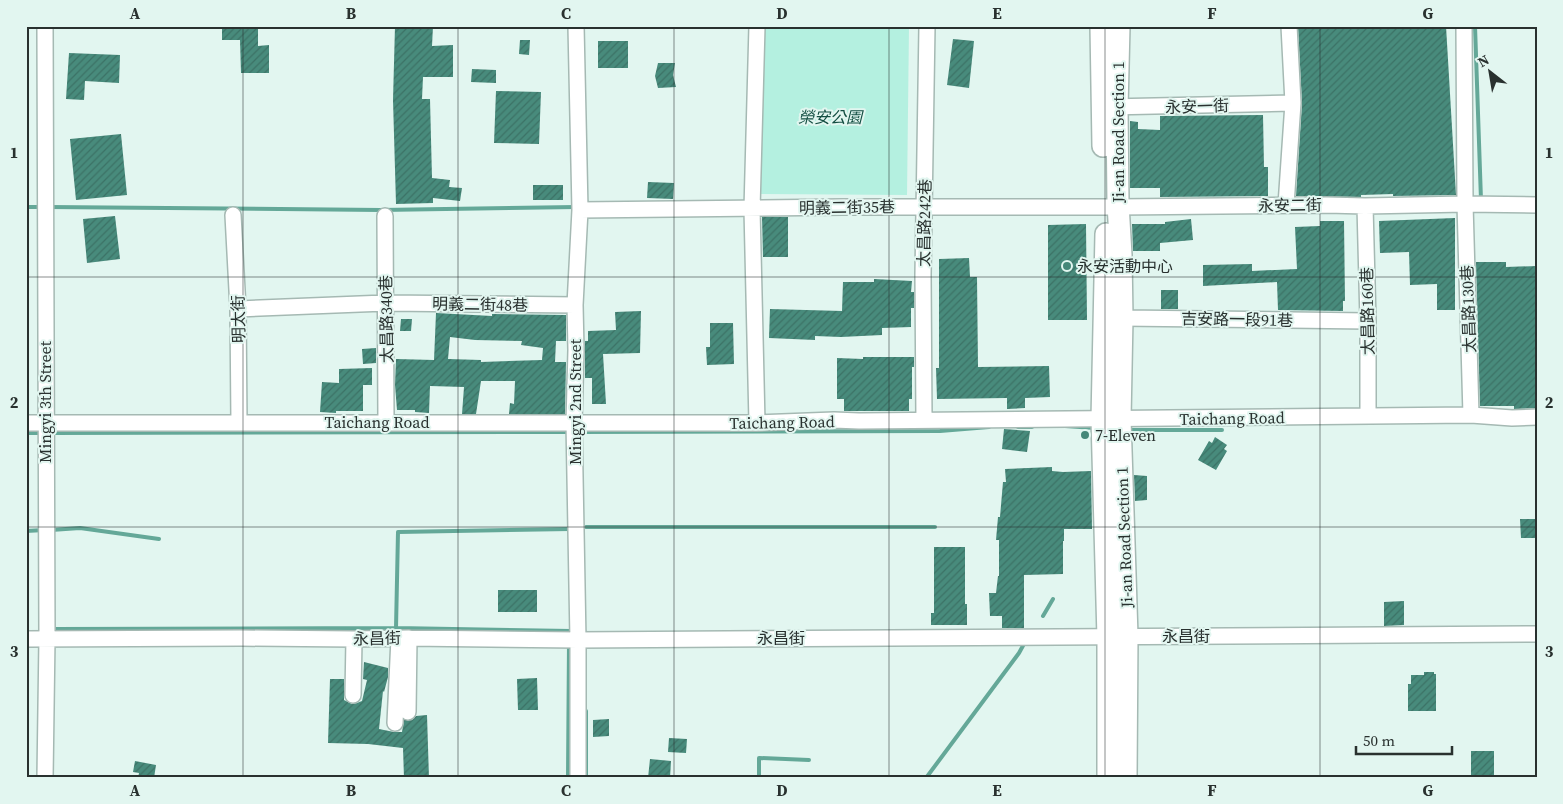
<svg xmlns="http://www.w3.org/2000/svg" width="1563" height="804" viewBox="0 0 1563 804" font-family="'Source Serif 4','Noto Sans TC',serif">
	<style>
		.green { fill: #b4f0e0 }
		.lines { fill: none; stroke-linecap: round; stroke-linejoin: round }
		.stream { stroke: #64a898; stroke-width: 4 }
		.building { fill: url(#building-hatch); fill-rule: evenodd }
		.street-casing { stroke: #a5b9b3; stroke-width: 18 }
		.secondary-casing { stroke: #a5b9b3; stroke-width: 24 }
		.street { stroke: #fff; stroke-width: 15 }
		.secondary { stroke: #fff; stroke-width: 21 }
		.grid { fill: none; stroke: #29312f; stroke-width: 1; stroke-opacity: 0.55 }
		.poi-dot { fill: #458778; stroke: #e2f6f0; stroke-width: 2 }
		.labels { text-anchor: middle; stroke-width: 4; stroke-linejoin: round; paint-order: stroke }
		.street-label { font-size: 16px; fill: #29312f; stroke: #e2f6f0 }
		.park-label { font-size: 16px; font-style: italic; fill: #134e42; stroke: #e2f6f0 }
		.poi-label { font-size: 16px; fill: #29312f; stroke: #e2f6f0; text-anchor: start }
		.neatline { fill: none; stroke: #29312f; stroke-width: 2 }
		.grid-label { font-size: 16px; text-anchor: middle; font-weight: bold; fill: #29312f }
	</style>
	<defs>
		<pattern id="building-hatch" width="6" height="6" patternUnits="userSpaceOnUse" patternTransform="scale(1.25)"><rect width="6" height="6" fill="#488b7c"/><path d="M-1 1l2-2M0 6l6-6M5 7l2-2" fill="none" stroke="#3c7266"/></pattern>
	</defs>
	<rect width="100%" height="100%" fill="#e2f6f0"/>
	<path class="green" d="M755,26H909L907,195L749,194Z"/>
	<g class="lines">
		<path class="stream" d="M1475,26L1481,200
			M26,207H41
			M48,207L381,210L576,207
			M1065,426L1095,428
			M1018,427H1032
			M1127,430H1222
			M578,432L940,431L989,427
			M26,433H44
			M51,433L571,432
			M586,527H935
			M51,530L80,528L159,539
			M26,531L44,530
			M1043,616L1053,599
			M396,628L398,532L570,529
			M55,629L396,628L571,631
			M586,711V778
			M568,778L569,643
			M759,778V758L809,760
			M926,778L1019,653L1025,642"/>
	</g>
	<path class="building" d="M222,26H258V46L269,45V73H241L240,40H222Z
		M395,26H433L432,46L453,45V77H423L422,99H430L432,178L450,180L449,187L462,188L460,201L433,198V203L396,204L393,100Z
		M1298,26H1446L1456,195L1393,196V194L1361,195V197L1296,196L1302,104Z
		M953,39L974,41L969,88L947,85Z
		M520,40H530L529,55L519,54Z
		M598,41H628V68H598Z
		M69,53L120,55L119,83L85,81L84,100L66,99Z
		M658,63H675L673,75L676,87L658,88L655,76Z
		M472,69L496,70V83L471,82Z
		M496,91L541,92L539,144L494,143Z
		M1263,115L1264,167H1268V196L1160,197V188H1130V121L1138,122V129L1160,130V116Z
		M121,134L127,195L76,200L70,139Z
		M648,182L674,183L673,199L647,198Z
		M533,185H563V200H533Z
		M115,216L120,259L87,263L83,219Z
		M762,217H788V257H763Z
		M1455,218V310H1437V284L1410,285L1409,252L1380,253L1379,221Z
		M1191,219L1193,240L1160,243V251H1133L1132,224H1165V222Z
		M1320,221H1344L1345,301H1343V311L1278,310L1277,282L1203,286V265L1252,264V271L1297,269L1295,227L1320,226Z
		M1086,224L1087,320H1048V225Z
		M969,258L970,277H977L978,367L1049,366L1050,397L1025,398V408L1007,409V398L937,399L936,368H939V259Z
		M1476,262H1506V267L1537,266V408L1514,409V406H1480Z
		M874,279L912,281L911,292H914V308H911V327L882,328V335L841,337L815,336V340L769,338L770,309L842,311L843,282H874Z
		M1161,290H1178V309H1161Z
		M641,311L640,353L603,354L606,404H592V378H585V341H588V331L616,330L615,312Z
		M436,313L492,316V314L566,315V341H556L555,362H566L565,414H509L510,403L514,404L515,381H481L476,414H462L464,387L430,386L429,413L415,412V410H397L395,385L396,359L434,360ZM450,337L475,340L522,341L521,345L543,348L542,360L481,362V360L448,359Z
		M401,319H412L411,331H400Z
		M710,323H733L734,364L707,365L706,347H710Z
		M376,348V363L363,364L362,349Z
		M863,357H914V367H912V399H909V411H844V399H837V358L863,359Z
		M372,368V385H363V411H336V413L320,412L322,382L339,383V369Z
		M1004,429L1030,431L1027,452L1002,449Z
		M1215,437L1227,445L1224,449L1227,451L1216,470L1198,460L1209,441L1212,443Z
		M1052,467V471L1063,472L1091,471L1092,529H1064V541H1063V574L1024,575V628H1002V616H990L989,593H996L998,576H999V540H996L998,517H1000L1003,482H1006L1005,469Z
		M1134,475L1147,476V500L1135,501Z
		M1520,519H1536V538H1521Z
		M934,547H965V604H967V625H931V613H934Z
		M498,590H537V612H498Z
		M1404,601V625L1384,626V602Z
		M364,662L388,668V677L384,692L383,691L379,729L394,732H402L404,720H412L416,716L427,715L429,778H404L403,748L368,744L328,743L330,679H344V700L352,704L357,703L362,701L367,680L363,679Z
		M1424,672H1434V674H1436V711H1408V684H1411V675H1424Z
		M537,678L538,710H518L517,679Z
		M609,719V736L593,737V720Z
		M669,738L687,739L686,753L668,752Z
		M1471,751H1494V778H1471Z
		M650,759L671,761L670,778H648Z
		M135,761L156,765L154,778H138L139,773L133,772Z"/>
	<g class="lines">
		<defs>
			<path id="street" d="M576,26L580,210L575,305L576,350L574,422L578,640V778
				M757,26L752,209L757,423
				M1464,26L1465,204L1471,415
				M1108,107L1293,103
				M1286,205L1293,103L1289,26
				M1365,206L1368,321V416
				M580,210L843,207H1118L1327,205L1365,206L1465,204L1537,205
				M233,215L238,309L239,423
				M385,216L386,422
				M238,309L385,303L575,305
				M1114,317L1122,318L1368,321
				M924,420L923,275L927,26
				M26,423H757L834,420L859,421L1471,415L1512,418L1537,417
				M26,639L241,638L354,639L409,638L578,640L1537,634
				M353,695L354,639
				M408,712L409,638
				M395,723L399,638
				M45,778L47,638L45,26"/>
			<path id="secondary" d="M1101,26L1103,146
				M1119,26L1117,108L1118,204L1121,255L1122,318L1120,419L1127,636L1126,778
				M1106,234L1102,419L1108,638V778"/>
		</defs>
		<use href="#street" class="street-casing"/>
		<use href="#secondary" class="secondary-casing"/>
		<use href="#street" class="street"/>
		<use href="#secondary" class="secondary"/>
	</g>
	<path class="grid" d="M243,26V778M458,26V778M674,26V778M889,26V778M1105,26V778M1320,26V778M26,277H1537M26,527H1537"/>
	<g class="poi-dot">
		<circle cx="1067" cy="266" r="5"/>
		<circle cx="1085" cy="435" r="5"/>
	</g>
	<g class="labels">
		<g class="street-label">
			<text transform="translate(1197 106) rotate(-2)" y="6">永安一街</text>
			<text transform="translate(1118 132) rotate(-90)" y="6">Ji-an Road Section 1</text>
			<text transform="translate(1290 205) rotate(-1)" y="6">永安二街</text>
			<text transform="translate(847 207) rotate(-1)" y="6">明義二街35巷</text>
			<text transform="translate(924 223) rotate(-89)" y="6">太昌路242巷</text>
			<text transform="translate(480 304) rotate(1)" y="6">明義二街48巷</text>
			<text transform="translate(1468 309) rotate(-92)" y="6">太昌路130巷</text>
			<text transform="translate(1367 311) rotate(-91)" y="6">太昌路160巷</text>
			<text transform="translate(238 319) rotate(-91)" y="6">明太街</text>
			<text transform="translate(386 319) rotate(-91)" y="6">太昌路340巷</text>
			<text transform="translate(1237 319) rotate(1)" y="6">吉安路一段91巷</text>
			<text transform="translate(45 402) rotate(-90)" y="6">Mingyi 3th Street</text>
			<text transform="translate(575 402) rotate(-90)" y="6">Mingyi 2nd Street</text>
			<text transform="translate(1232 418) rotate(-1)" y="6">Taichang Road</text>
			<text x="377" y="428">Taichang Road</text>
			<text transform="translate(782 422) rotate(-1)" y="6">Taichang Road</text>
			<text transform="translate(1124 537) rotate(-92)" y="6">Ji-an Road Section 1</text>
			<text x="1186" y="642">永昌街</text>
			<text transform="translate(377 638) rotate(-1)" y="6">永昌街</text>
			<text x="781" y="644">永昌街</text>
		</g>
		<g class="park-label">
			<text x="830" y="123">榮安公園</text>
		</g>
		<g class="poi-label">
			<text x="1077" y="272">永安活動中心</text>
			<text x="1095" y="441">7-Eleven</text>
		</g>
	</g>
	<rect width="1563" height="804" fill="none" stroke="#e2f6f0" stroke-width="55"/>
	<g transform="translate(1490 72) rotate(329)" stroke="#e2f6f0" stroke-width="4" paint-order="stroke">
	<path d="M0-4L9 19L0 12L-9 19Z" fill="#29312f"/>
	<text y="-8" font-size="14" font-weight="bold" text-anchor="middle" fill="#29312f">N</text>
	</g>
	<path d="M1356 746v8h96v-8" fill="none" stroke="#29312f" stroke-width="2.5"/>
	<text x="1363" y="746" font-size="15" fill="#29312f" stroke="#e2f6f0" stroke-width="4" paint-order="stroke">50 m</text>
	<rect x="28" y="28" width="1508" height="748" class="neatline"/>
	<g class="grid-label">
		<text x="135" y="19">A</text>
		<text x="351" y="19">B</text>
		<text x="566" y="19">C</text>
		<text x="782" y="19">D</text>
		<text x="997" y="19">E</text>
		<text x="1212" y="19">F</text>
		<text x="1428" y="19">G</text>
		<text x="14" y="158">1</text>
		<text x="1549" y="158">1</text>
		<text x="14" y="408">2</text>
		<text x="1549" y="408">2</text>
		<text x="14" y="657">3</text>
		<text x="1549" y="657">3</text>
		<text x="135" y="796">A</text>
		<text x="351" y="796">B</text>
		<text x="566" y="796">C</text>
		<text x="782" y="796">D</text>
		<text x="997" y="796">E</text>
		<text x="1212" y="796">F</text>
		<text x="1428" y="796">G</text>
	</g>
</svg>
